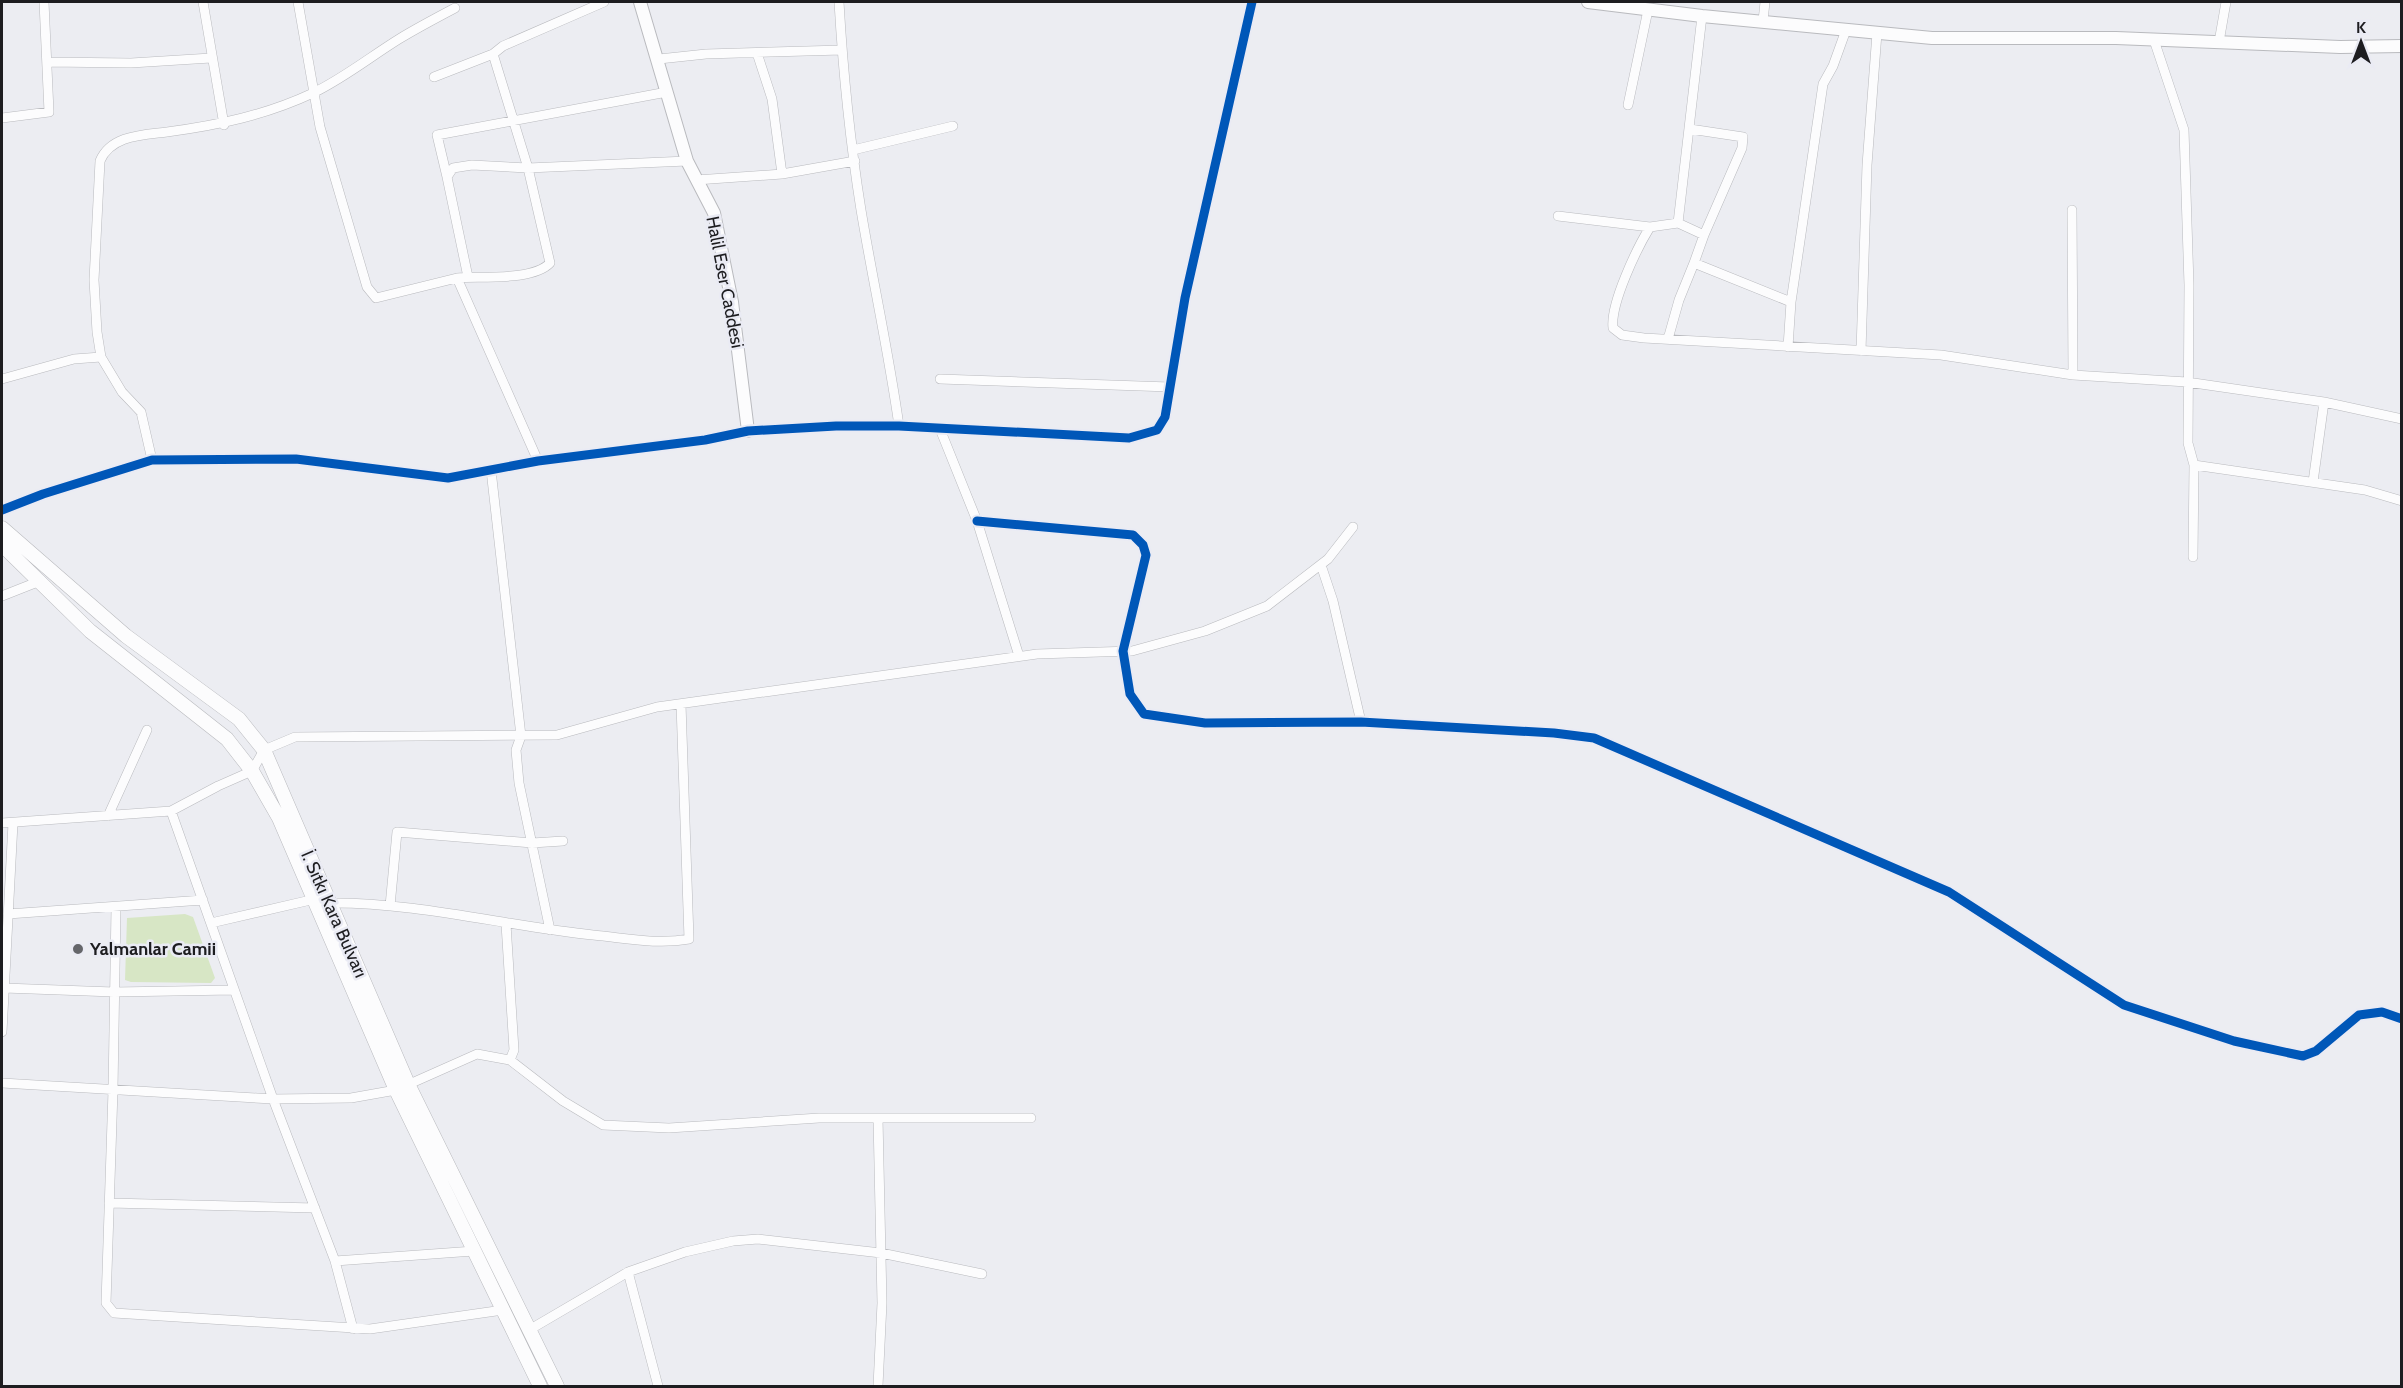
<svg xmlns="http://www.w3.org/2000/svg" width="2403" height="1388" viewBox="0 0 2403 1388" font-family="Cabin,sans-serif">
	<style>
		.green { fill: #d7e6c5 }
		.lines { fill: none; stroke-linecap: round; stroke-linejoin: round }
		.minor-casing { stroke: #b9babe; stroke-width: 10 }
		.tertiary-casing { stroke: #b9babe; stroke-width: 14 }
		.secondary-casing { stroke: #b9babe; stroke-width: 15 }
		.minor { stroke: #fcfcfd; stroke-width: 9 }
		.tertiary { stroke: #fcfcfd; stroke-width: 12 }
		.secondary { stroke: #fcfcfd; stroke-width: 14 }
		.cycleway-casing { stroke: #eaebf4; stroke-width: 13 }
		.cycleway { stroke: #0057b8; stroke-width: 9 }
		.poi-dot { fill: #65666a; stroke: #eaebf4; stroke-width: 2 }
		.labels { text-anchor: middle; stroke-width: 5; stroke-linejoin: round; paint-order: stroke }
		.street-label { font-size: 18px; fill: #1d1d20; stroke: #eaebf4 }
		.poi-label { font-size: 18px; font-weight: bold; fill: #1d1d20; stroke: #eaebf4; text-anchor: start }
	</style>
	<rect width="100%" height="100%" fill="#ecedf2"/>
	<path class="green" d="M185,914L193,917L215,978L211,983L131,982L125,980L127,918Z"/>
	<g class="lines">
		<defs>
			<path id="minor" d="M203,2L224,125
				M298,2L320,127L367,287L376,298L457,278
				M839,2C843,71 850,141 861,210C873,282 889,354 899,426
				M1763,21L1765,2
				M2154,40L2184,130L2189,285L2188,443L2194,465L2193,557
				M2219,42L2226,2
				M757,53L772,99L782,174
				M659,59L706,54L842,50
				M47,62L131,63L211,58
				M434,77L493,54
				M1628,105L1648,10
				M2,118L49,112L44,2
				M1690,129L1743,137L1742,148L1704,235
				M853,150L953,126
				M447,177L437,135L667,92
				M696,180L782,174L855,161
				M2072,210L2073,375
				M1558,216L1650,227
				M1678,223L1702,16
				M468,277L447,177L453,168L472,165L528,168L687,161
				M1791,302L1694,263L1704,235L1678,223L1650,227C1637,248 1610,304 1613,328L1622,335L1644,338L1941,355L2073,375L2187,382L2324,402L2402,419
				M1668,339L1679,300L1694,263
				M1788,347L1791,302L1823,84L1833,66L1846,30
				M1861,351L1867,165L1877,33
				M2,379L74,359L101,357
				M940,379L1170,387
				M940,429L977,521L1019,656
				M152,460L141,412L122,392L101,357L97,332L94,280L100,161C111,135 143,135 167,132C219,125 266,115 313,93C344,78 370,57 399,39C417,28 436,18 455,8
				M538,461L457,278C481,276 533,281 550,263L528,168L493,54L503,46L604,2
				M2194,465L2365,490L2402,501
				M491,470L521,736L516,750L519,783L550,930
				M2313,482L2324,402
				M2,510L43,494L152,460L296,459L448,478L538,461L705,440L748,431L836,426H899L1129,438L1157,430L1165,417L1185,298L1252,2
				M977,521L1133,535L1143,545L1146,555L1123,651L1130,694L1144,714L1205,723L1361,722L1554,733L1594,738L1949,892L2124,1005L2234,1041L2303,1056L2316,1051L2359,1015L2382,1012L2402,1019
				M1321,565L1333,601L1361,722
				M2,596L40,581
				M171,811L273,1099L335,1261L353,1329
				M108,816L147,730
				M2,823L171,811L218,786L252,771L264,750L295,737L557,735L657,707L1037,654L1132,651L1205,631L1267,606L1328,559L1353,527
				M329,903C415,902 507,926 593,935C626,938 657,945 689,939L681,704
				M390,906L397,832L532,843L563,841
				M116,908L113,1090L106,1303L114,1313L370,1329L503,1310
				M8,914L203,900
				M211,923L315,899
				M506,924L514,1050L510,1060
				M4,988L114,992L234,990
				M2,1032L13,823
				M2,1083L273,1099L351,1098L396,1090L477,1054L510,1060L563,1101L603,1125L669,1128L819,1118H1031
				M878,1118L882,1303L878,1386
				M109,1203L315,1208
				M335,1261L474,1251
				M628,1272L658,1386
				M529,1330L628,1272L685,1252L733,1241L758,1239L881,1253L982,1274"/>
			<path id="tertiary" d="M640,2L687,161L714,213L732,302L748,431
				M1588,2L1702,16L1932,38H2116L2340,47L2402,46"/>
			<path id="secondary" d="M2,528L126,636L239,719L264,750L408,1084L557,1386
				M2,545L90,631L227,739L252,771L279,818L396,1090L540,1386"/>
		</defs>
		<use href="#minor" class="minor-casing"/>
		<use href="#tertiary" class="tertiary-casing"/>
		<use href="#secondary" class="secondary-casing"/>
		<use href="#minor" class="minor"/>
		<use href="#tertiary" class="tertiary"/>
		<use href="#secondary" class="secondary"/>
		<defs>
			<path id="cycleway" d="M2,510L43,494L152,460L296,459L448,478L538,461L705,440L748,431L836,426H899L1129,438L1157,430L1165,417L1185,298L1252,2
				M977,521L1133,535L1143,545L1146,555L1123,651L1130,694L1144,714L1205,723L1361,722L1554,733L1594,738L1949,892L2124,1005L2234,1041L2303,1056L2316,1051L2359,1015L2382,1012L2402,1019"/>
		</defs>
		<use href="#cycleway" class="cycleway-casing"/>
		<use href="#cycleway" class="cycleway"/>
	</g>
	<circle class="poi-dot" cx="78" cy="949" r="6"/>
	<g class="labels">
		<g class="street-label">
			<text transform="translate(725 282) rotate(79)" y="6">Halil Eser Caddesi</text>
			<text transform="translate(334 914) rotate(66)" y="6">İ. Sıtkı Kara Bulvarı</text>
		</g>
		<g class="poi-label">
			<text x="90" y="955">Yalmanlar Camii</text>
		</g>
	</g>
	<rect width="2403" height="1388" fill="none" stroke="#1d1d20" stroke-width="6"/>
	<g transform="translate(2361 42)" stroke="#eaebf4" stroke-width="4.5" paint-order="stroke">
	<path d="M0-4.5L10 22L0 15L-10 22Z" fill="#1d1d20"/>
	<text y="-9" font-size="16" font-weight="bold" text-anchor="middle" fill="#1d1d20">K</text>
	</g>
</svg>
